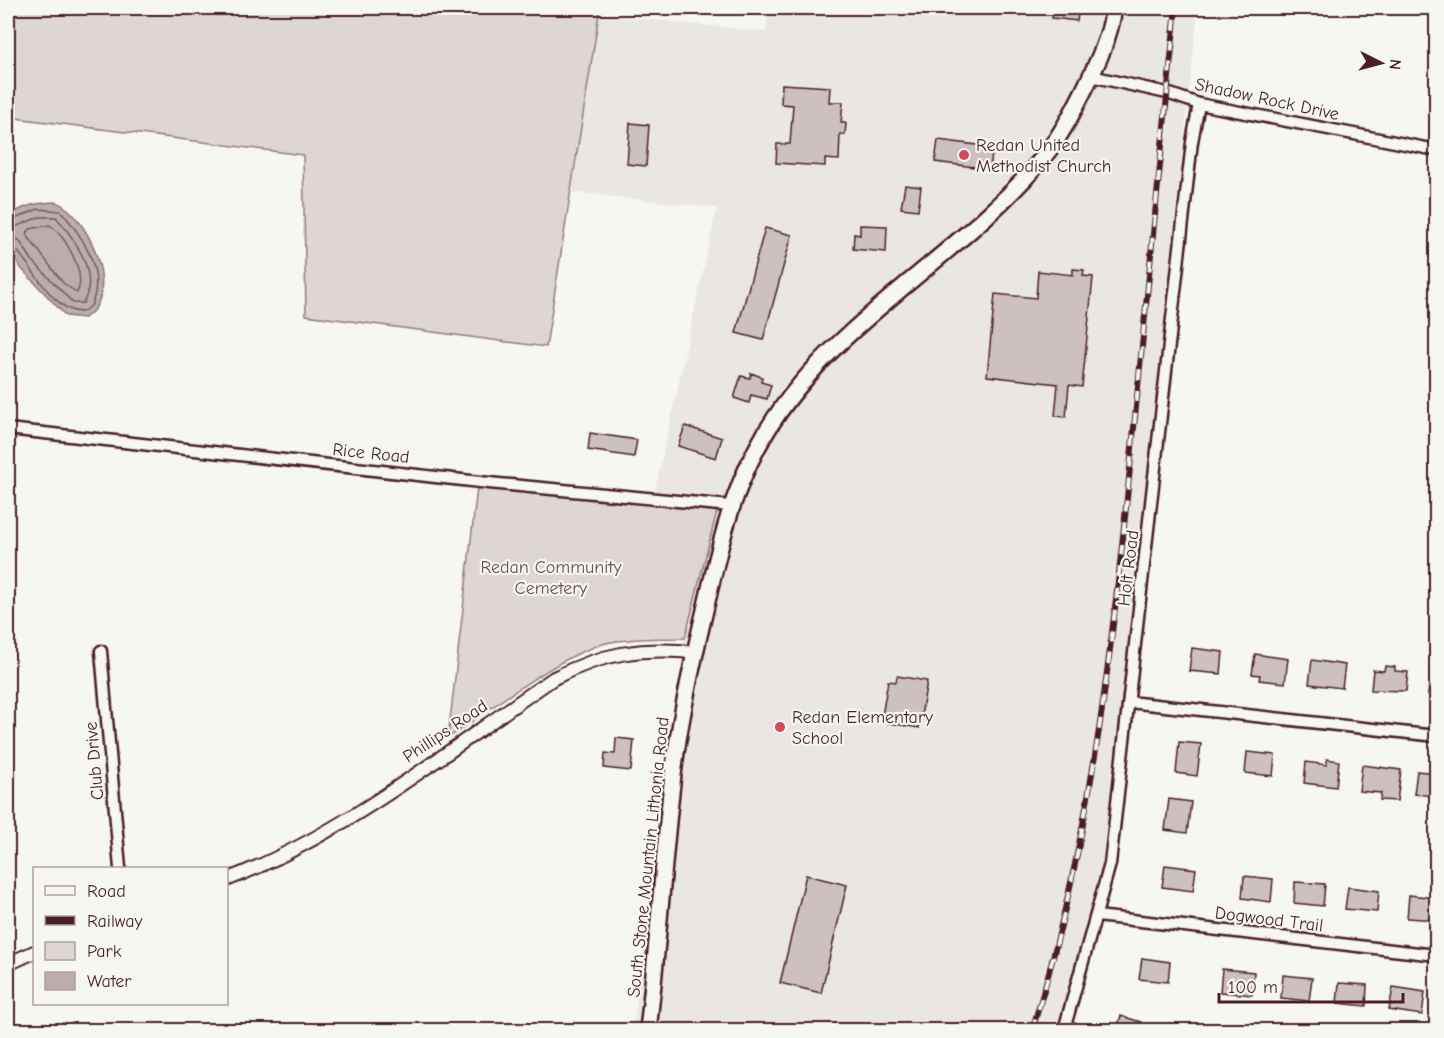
<svg xmlns="http://www.w3.org/2000/svg" width="1444" height="1038" viewBox="0 0 1444 1038" font-family="'Comic Neue',sans-serif">
	<style>
		.built { fill: #e9e6e3 }
		.green { fill: #ddd6d5; stroke: #947a80; stroke-width: 1.5 }
		.water { fill: #bbadae; stroke: #8e747a; stroke-width: 1.5 }
		.lines { fill: none; stroke-linecap: round; stroke-linejoin: round }
		.shore { stroke: #77585f; stroke-width: 1.5 }
		.building { fill: #ccc1c0; stroke: #4a1f2b; stroke-width: 1.5 }
		.minor-casing { stroke: #4a1f2b; stroke-width: 15 }
		.tertiary-casing { stroke: #4a1f2b; stroke-width: 16 }
		.secondary-casing { stroke: #4a1f2b; stroke-width: 20 }
		.minor { stroke: #f6f6f2; stroke-width: 10 }
		.tertiary { stroke: #f6f6f2; stroke-width: 12 }
		.secondary { stroke: #f6f6f2; stroke-width: 15 }
		.rail-casing { stroke: #4a1f2b; stroke-width: 6 }
		.rail { stroke: #f6f6f2; stroke-width: 4; stroke-dasharray: 11; stroke-linecap: butt }
		.poi-dot { fill: #d1495b; stroke: #f6f6f2; stroke-width: 2 }
		.labels { text-anchor: middle; stroke-width: 4.5; stroke-linejoin: round; paint-order: stroke }
		.street-label { font-size: 18px; fill: #4a1f2b; stroke: #f6f6f2 }
		.poi-label { font-size: 18px; fill: #4a1f2b; stroke: #f6f6f2; text-anchor: start }
		.park-label { font-size: 18px; fill: #6f4d56; stroke: #f6f6f2 }
	</style>
	<rect width="100%" height="100%" fill="#f6f6f2"/>
	<filter id="ink" filterUnits="userSpaceOnUse"><feTurbulence type="fractalNoise" baseFrequency=".0167" numOctaves="2"/><feDisplacementMap in="SourceGraphic" scale="12" xChannelSelector="R" yChannelSelector="G"/><feConvolveMatrix kernelMatrix="1 2 1 2 8 2 1 2 1" color-interpolation-filters="sRGB"/></filter>
	<g filter="url(#ink)">
		<path class="built" d="M769,8H1198L1105,866L1061,1030H633L685,638L717,511L652,505L717,208L571,192L599,14L766,32Z"/>
		<path class="green" d="M8,8H600L546,347L306,315L303,155L8,117Z
			M477,488L717,511L685,638C660,638 635,638 611,642C562,652 491,709 448,738Z"/>
		<path class="water" d="M56,202C88,214 124,297 84,318L66,316L21,268L8,246V218C22,205 37,203 56,202Z"/>
		<g class="lines">
			<path class="shore" d="M8,222L38,209L61,211C83,237 106,271 91,306L82,312C50,314 23,246 8,244
				M50,225C66,237 87,274 77,293L63,283L26,234L30,229Z
				M8,230L39,217H56C75,239 100,274 83,303H73L32,260L19,240L8,236"/>
		</g>
		<path class="building" d="M1054,8H1079L1077,21L1052,18Z
			M782,84L830,87L829,102H843L841,123H846L845,135L840,134L839,160L825,159V166L776,163L777,144H790L793,105L781,104Z
			M630,123L649,125L646,166L627,164Z
			M938,140L993,147L990,169L935,162Z
			M905,185L921,187L918,210L901,208Z
			M860,225L887,226L886,252L853,249L854,234L860,235Z
			M765,228L792,235L763,340L736,333Z
			M1073,269L1084,270L1083,276L1093,277L1082,387L1069,385L1066,417L1055,416L1058,384L987,376L995,294L1036,298L1038,271L1073,275Z
			M751,373L762,377L761,382L771,385L767,399L751,395L749,403L734,398L741,376L750,378Z
			M685,426L722,438L716,458L678,446Z
			M590,433L637,440L634,457L588,450Z
			M1192,648L1223,652L1221,674L1189,671Z
			M1255,654L1288,659L1285,683L1259,680L1260,675L1252,674Z
			M1312,660L1345,665L1342,688L1309,684Z
			M1385,666L1395,667V671L1408,672L1406,691L1371,690L1373,670L1384,671Z
			M1431,675L1436,676V695L1428,694Z
			M897,676L927,681L919,728L888,723L889,717L882,716L888,681L896,682Z
			M616,738L634,740L631,771L604,768L605,753L615,754Z
			M1179,742L1201,744L1197,776L1176,773Z
			M1247,752L1275,755L1273,776L1245,773Z
			M1327,759L1339,761L1336,787L1304,783L1306,762L1327,765Z
			M1362,765L1401,770L1397,801L1380,800L1381,793L1359,791Z
			M1417,771L1436,773V796L1414,794Z
			M1169,799L1191,802L1187,833L1165,830Z
			M1165,865L1196,869L1193,891L1162,887Z
			M806,875L847,885L821,993L780,983Z
			M1244,876L1273,879L1271,902L1242,898Z
			M1295,882L1325,884L1323,906L1294,903Z
			M1348,887L1379,891L1377,912L1345,909Z
			M1409,895L1436,898V920L1407,918Z
			M1142,958L1170,962L1168,982L1139,979Z
			M1222,969L1254,972L1252,995L1220,992Z
			M1283,975L1312,978L1309,1001L1281,998Z
			M1339,983L1367,985L1366,1006L1337,1003Z
			M1393,987L1425,992L1422,1015L1389,1010Z
			M1121,1016L1141,1022L1138,1030H1116Z"/>
		<g class="lines">
			<defs>
				<path id="minor" d="M1091,76L1167,93L1199,104L1436,150
					M8,429L489,483L730,506
					M101,651L120,868
					M1129,702L1436,736
					M1097,916L1436,955
					M1064,1030L1110,864L1192,142L1199,104"/>
				<path id="tertiary" d="M226,880C346,834 448,750 554,678C603,653 640,647 695,652
					M8,964L34,952"/>
				<path id="secondary" d="M648,1030C657,954 662,878 670,802C676,737 690,673 705,610C718,554 729,500 757,448C821,327 955,263 1041,160C1059,139 1072,114 1084,90C1097,64 1110,37 1114,8"/>
			</defs>
			<use href="#minor" class="minor-casing"/>
			<use href="#tertiary" class="tertiary-casing"/>
			<use href="#secondary" class="secondary-casing"/>
			<use href="#minor" class="minor"/>
			<use href="#tertiary" class="tertiary"/>
			<use href="#secondary" class="secondary"/>
			<defs>
				<path id="rail" d="M1032,1030C1090,846 1111,659 1130,468C1145,315 1160,161 1176,8"/>
			</defs>
			<use href="#rail" class="rail-casing"/>
			<use href="#rail" class="rail"/>
		</g>
	</g>
	<g class="poi-dot">
		<circle cx="964" cy="155" r="6"/>
		<circle cx="780" cy="727" r="6"/>
	</g>
	<g class="labels">
		<g class="street-label">
			<text transform="translate(1267 99) rotate(12)" y="6">Shadow Rock Drive</text>
			<text transform="translate(371 453) rotate(6)" y="6">Rice Road</text>
			<text transform="translate(1128 568) rotate(-83)" y="6">Holt Road</text>
			<text transform="translate(445 731) rotate(-34)" y="6">Phillips Road</text>
			<text transform="translate(94 761) rotate(-95)" y="6">Club Drive</text>
			<text transform="translate(648 857) rotate(-84)" y="6">South Stone Mountain Lithonia Road</text>
			<text transform="translate(1269 919) rotate(7)" y="6">Dogwood Trail</text>
		</g>
		<g class="poi-label">
			<text x="976" y="151">Redan United<tspan x="976" dy="21">Methodist Church</tspan></text>
			<text x="792" y="723">Redan Elementary<tspan x="792" dy="21">School</tspan></text>
		</g>
		<g class="park-label">
			<text x="551" y="573">Redan Community<tspan x="551" dy="21">Cemetery</tspan></text>
		</g>
	</g>
	<rect width="1444" height="1038" fill="none" stroke="#f6f6f2" stroke-width="30"/>
	<rect x="15" y="15" width="1414" height="1008" fill="none" stroke="#4a1f2b" stroke-width="2" filter="url(#ink)"/>
	<rect x="33" y="867" width="195" height="138" fill="#f6f6f2" stroke="#b1a0a2" stroke-width="1.5"/>
	<rect x="45" y="886" width="30" height="9" fill="#f6f6f2" stroke="#b1a0a2" stroke-width="1.5"/>
	<text x="87" y="897" font-size="18" fill="#4a1f2b">Road</text>
	<rect x="45" y="916" width="30" height="9" fill="#4a1f2b" stroke="#b1a0a2" stroke-width="1.5"/>
	<text x="87" y="927" font-size="18" fill="#4a1f2b">Railway</text>
	<rect x="45" y="942" width="30" height="18" fill="#ddd6d5" stroke="#b1a0a2" stroke-width="1.5"/>
	<text x="87" y="957" font-size="18" fill="#4a1f2b">Park</text>
	<rect x="45" y="972" width="30" height="18" fill="#bbadae" stroke="#b1a0a2" stroke-width="1.5"/>
	<text x="87" y="987" font-size="18" fill="#4a1f2b">Water</text>
	<g transform="translate(1381 63) rotate(96)" stroke="#f6f6f2" stroke-width="4.5" paint-order="stroke">
	<path d="M0-4.5L10 22L0 15L-10 22Z" fill="#4a1f2b"/>
	<text y="-9" font-size="16" font-weight="bold" text-anchor="middle" fill="#4a1f2b">N</text>
	</g>
	<path d="M1219 993v9h184v-9" fill="none" stroke="#4a1f2b" stroke-width="3"/>
	<text x="1228" y="993" font-size="18" fill="#4a1f2b" stroke="#f6f6f2" stroke-width="4.5" paint-order="stroke">100 m</text>
</svg>
